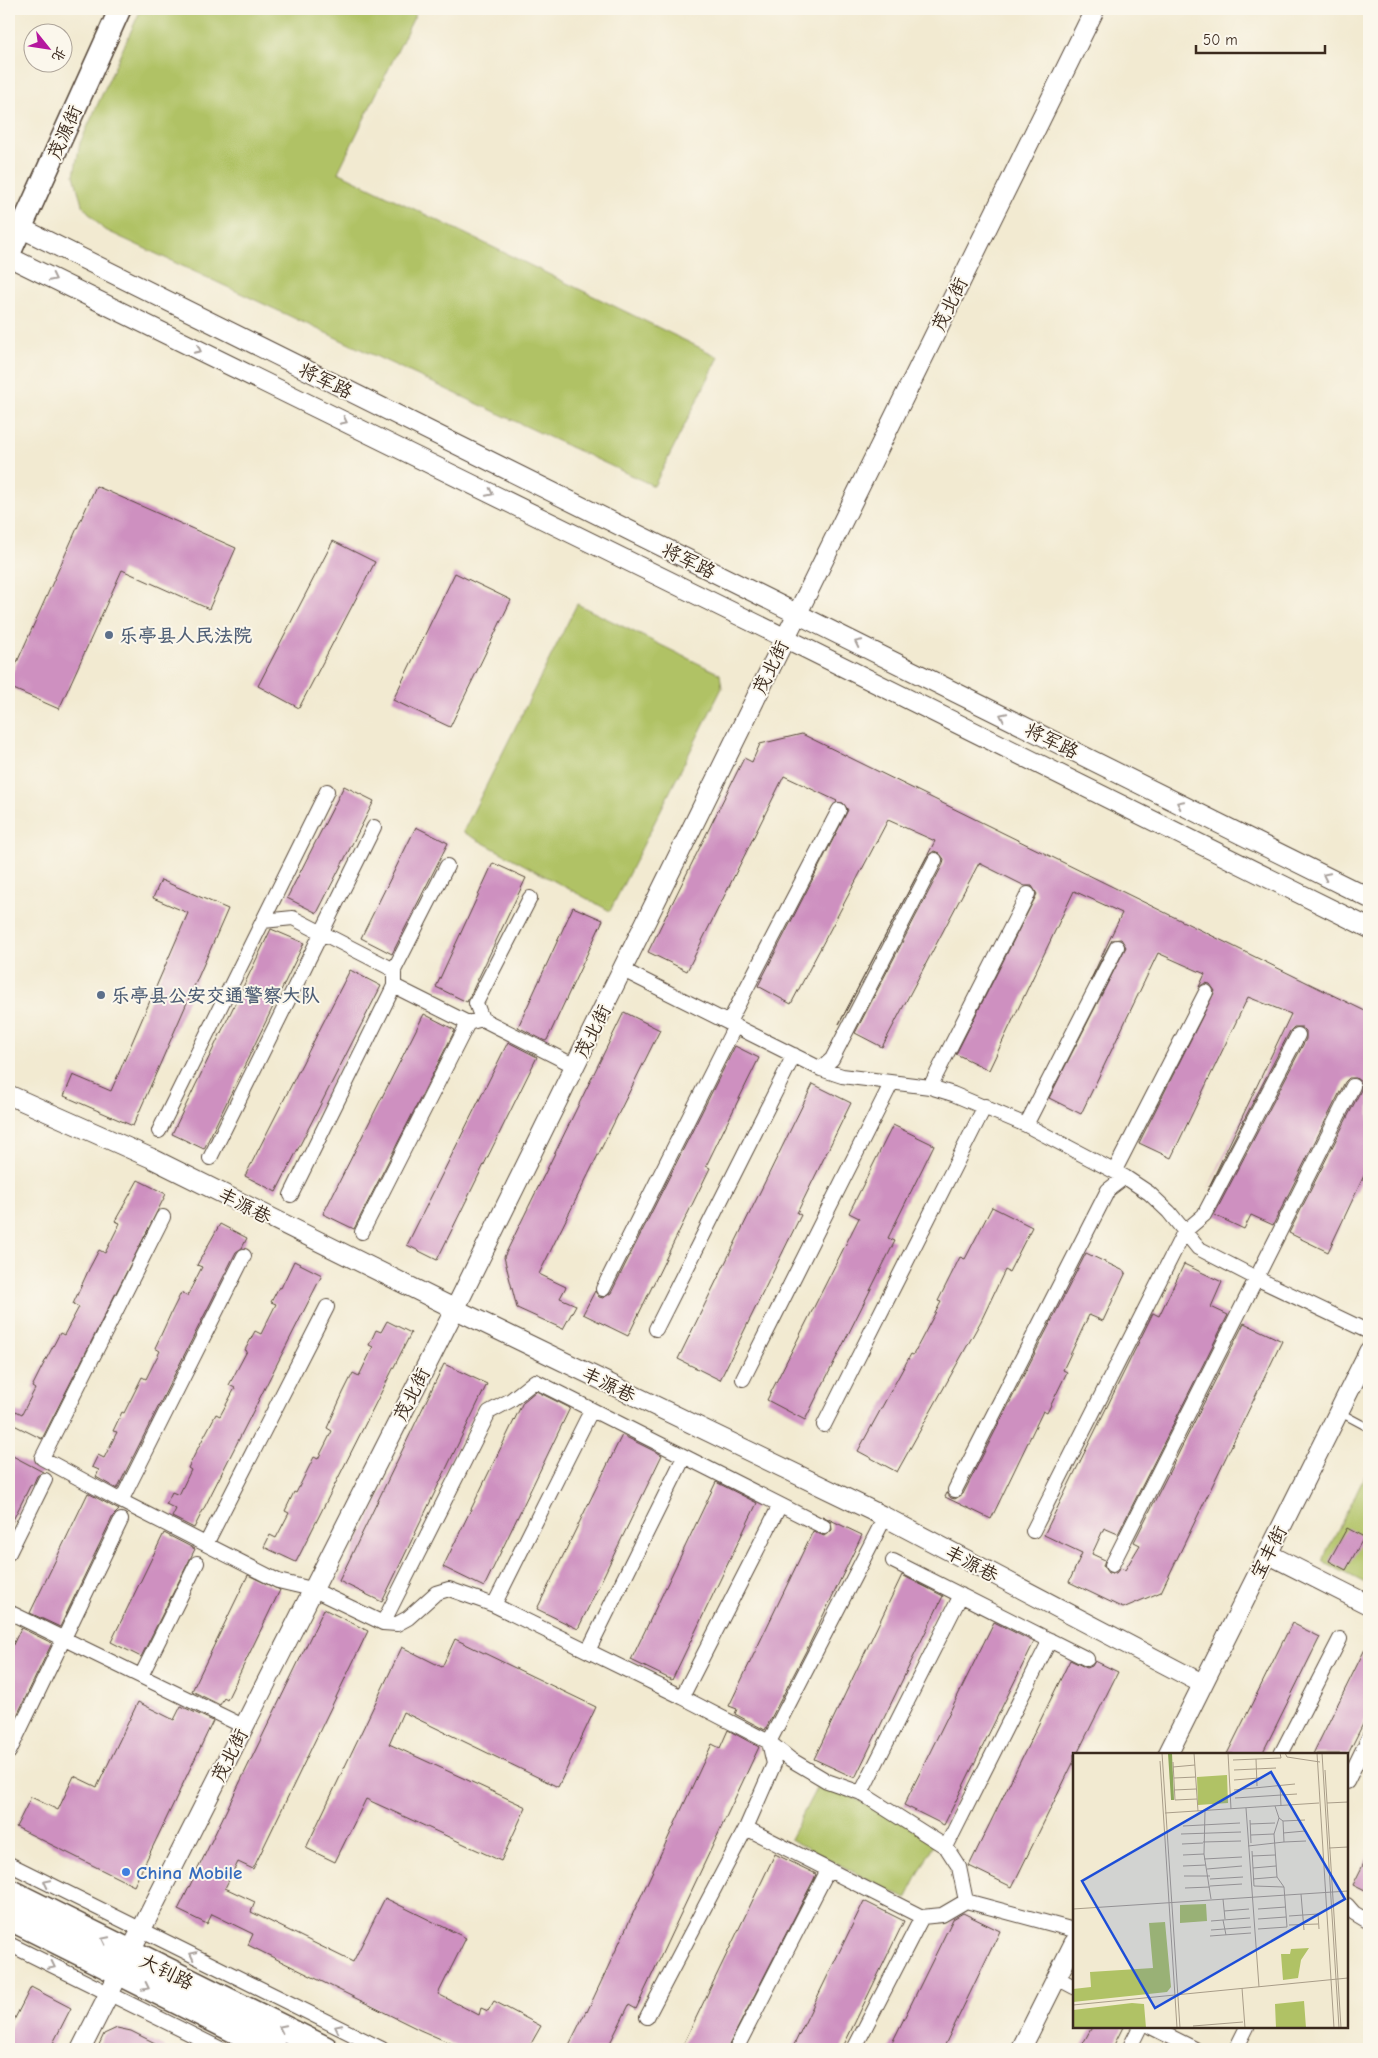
<svg xmlns="http://www.w3.org/2000/svg" width="1378" height="2058" viewBox="0 0 1378 2058" font-family="'Comic Neue','LXGW WenKai TC',sans-serif">
	<style>
		.green { fill: #b0c265; stroke: #767642 }
		.building { fill: #ce90c0 }
		.lines { fill: none; stroke-linecap: round; stroke-linejoin: round }
		.lane-casing { stroke: #564739; stroke-width: 9 }
		.street-casing { stroke: #564739; stroke-width: 16 }
		.secondary-casing { stroke: #564739; stroke-width: 21 }
		.primary-casing { stroke: #564739; stroke-width: 24 }
		.highway-casing { stroke: #564739; stroke-width: 28 }
		.lane { stroke: #fff; stroke-width: 7 }
		.street { stroke: #fff; stroke-width: 14 }
		.secondary { stroke: #fff; stroke-width: 19 }
		.primary { stroke: #fff; stroke-width: 21 }
		.highway { stroke: #fff; stroke-width: 25 }
		.oneway { stroke: #a79f9a }
		.service-dot { fill: #5c6f8a; stroke: #fbf7ec; stroke-width: 2 }
		.shop-dot { fill: #3f7fe0; stroke: #fbf7ec; stroke-width: 2 }
		.labels { text-anchor: middle; stroke-width: 4; stroke-linejoin: round; paint-order: stroke }
		.street-label { font-size: 19px; fill: #3b2a1e; stroke: #fbf7ec }
		.service-label { font-size: 19px; font-weight: bold; fill: #4e5e75; stroke: #fbf7ec; text-anchor: start }
		.shop-label { font-size: 19px; font-weight: bold; fill: #366cbe; stroke: #fbf7ec; text-anchor: start }
		.inset-road { fill: none; stroke: #a99d89; stroke-width: 1 }
		.view { fill: #1d4ed8; fill-opacity: 0.15; stroke: #1d4ed8; stroke-width: 2.5 }
		.inset-edge { fill: none; stroke: #3b2a1e; stroke-width: 2.5 }
	</style>
	<rect width="100%" height="100%" fill="#fbf7ec"/>
	<filter id="ink" filterUnits="userSpaceOnUse"><feTurbulence type="fractalNoise" baseFrequency=".02" numOctaves="2"/><feDisplacementMap in="SourceGraphic" scale="10" xChannelSelector="R" yChannelSelector="G"/><feConvolveMatrix kernelMatrix="1 2 1 2 8 2 1 2 1" color-interpolation-filters="sRGB"/></filter>
	<filter id="wash" filterUnits="userSpaceOnUse"><feTurbulence type="fractalNoise" baseFrequency=".0096" numOctaves="4" result="noise"/><feDisplacementMap in="SourceGraphic" scale="20" xChannelSelector="R" yChannelSelector="G"/><feGaussianBlur stdDeviation="1.12" result="paint"/><feColorMatrix in="noise" values="0 0 0 0 0 0 0 0 0 0 0 0 0 0 0 0 0 1.4 0 .05"/><feComposite in="paint" operator="in"/></filter>
	<g filter="url(#wash)">
		<rect width="100%" height="100%" fill="#f2ead1"/>
		<path class="green" d="M141,9H418L338,172L719,357L654,486L103,229L82,205L74,175L80,143Z
			M577,604L720,674L722,688L610,911L463,832Z
			M1369,1468V1585L1322,1561Z
			M820,1781L936,1840L906,1899L790,1839Z"/>
		<g id="blocks">
			<path class="building" d="M96,486L236,548L209,609L122,570L59,709L9,687V680Z
				M333,541L375,562L299,708L258,686Z
				M455,573L511,600L450,727L393,700Z
				M802,734L1369,1013V1165L1328,1252L1289,1233L1361,1090V1082L1356,1078H1349L1345,1082L1273,1225L1251,1215L1244,1229L1214,1215L1306,1039V1031L1302,1027H1294L1290,1031L1207,1191L1291,1014L1248,997L1171,1158L1139,1143L1215,991L1210,984L1205,983L1199,987L1205,974L1158,953L1081,1114L1049,1098L1126,947L1121,939L1112,940L1090,981L1122,913L1074,891L989,1070L956,1054L1037,894L1032,886H1025L979,863L882,1047L855,1033L943,864L944,859L939,853L934,851L927,856L839,1024L935,841L888,820L791,1004L758,986L848,810L843,803L836,802L837,801L784,776L687,971L648,952L744,758L752,762L760,744Z
				M344,786L374,801L317,913L287,898Z
				M416,827L448,843L392,954L361,938Z
				M493,863L526,878L467,1002L436,987Z
				M161,880L228,909L133,1126L64,1096L73,1075L111,1091L188,913L153,898Z
				M573,907L603,920L547,1040L545,1041L518,1027Z
				M271,929L304,943L204,1149L172,1134Z
				M350,970L381,986L276,1192L245,1176Z
				M624,1012L660,1030L539,1274L566,1287L560,1298L576,1305L563,1329L517,1308L504,1257Z
				M424,1014L455,1030L354,1229L323,1214Z
				M508,1042L537,1057L437,1260L407,1245Z
				M735,1046L759,1058L706,1166L710,1168L628,1336L583,1314L595,1291L599,1297L603,1298L611,1293Z
				M813,1084L851,1103L797,1213L801,1215L720,1380L678,1359Z
				M893,1125L934,1145L888,1238L895,1241L805,1420L767,1400L859,1218L849,1213Z
				M138,1180L166,1194L42,1439L10,1423L16,1411L22,1414L35,1389L32,1387L41,1369L60,1333L64,1335L79,1307L73,1304L89,1269L99,1250L105,1253L120,1223L115,1221Z
				M992,1207L1032,1227L1009,1272L1005,1270L981,1321L897,1472L858,1451L911,1354L913,1355L941,1302L938,1301L960,1257L965,1259Z
				M220,1224L247,1238L242,1248L236,1252L117,1489L96,1477L99,1470L92,1467L98,1455L104,1458L117,1432L113,1431L122,1412L124,1413L142,1377L146,1379L160,1351L155,1348L171,1313L181,1293L187,1296L202,1267L197,1265Z
				M1086,1253L1126,1272L1103,1321L1089,1315L1063,1370L1067,1372L1047,1413L1043,1411L991,1519L945,1497L947,1493L951,1498L955,1499L963,1494Z
				M294,1261L322,1275L194,1528L172,1517L176,1509L166,1504L172,1492L179,1495L191,1470L188,1468L197,1450L216,1414L220,1416L235,1388L229,1385L247,1351L245,1350L255,1331L261,1334L276,1304L271,1302L279,1287L281,1288Z
				M1184,1264L1222,1282L1211,1307L1228,1315L1118,1534L1104,1528L1092,1554L1105,1560L1103,1566L1108,1573H1116L1120,1568L1125,1570L1140,1545L1134,1542L1244,1323L1282,1341L1161,1592L1123,1608L1069,1582L1082,1553L1044,1535L1153,1313L1159,1316Z
				M387,1321L411,1333L296,1562L264,1547L270,1535L276,1538L289,1513L285,1511L294,1492L296,1493L314,1457L318,1459L332,1431L327,1428L343,1393L353,1373L359,1376L373,1347L369,1345L376,1330L381,1332Z
				M444,1364L487,1384L382,1602L339,1581Z
				M536,1391L570,1408L484,1587L443,1567L523,1402Z
				M622,1435L662,1455L578,1629L537,1609Z
				M9,1454L43,1472L37,1476L33,1485L31,1484L9,1528Z
				M716,1482L757,1503L672,1680L631,1660Z
				M88,1493L119,1510L113,1516L60,1627L30,1613Z
				M822,1516L862,1535L807,1649L765,1730L735,1714L737,1709L729,1706L813,1531L824,1536L832,1530L831,1522Z
				M1347,1528L1364,1537L1346,1570L1329,1561Z
				M164,1533L195,1549L141,1657L111,1642Z
				M248,1575L280,1590L227,1700L224,1698L220,1705L192,1691Z
				M902,1575L943,1596L855,1778L814,1759Z
				M324,1609L368,1631L253,1869L238,1862L225,1888L255,1902L251,1912L353,1962L385,1898L466,1938L438,1994L479,2015L481,2008L488,2011L494,2001L541,2026L528,2049H464L420,2030L248,1945L253,1934L212,1914L207,1924L178,1910Z
				M994,1622L1034,1642L944,1825L904,1805Z
				M1292,1623L1320,1637L1262,1754H1227Z
				M21,1628L52,1643L9,1732V1653Z
				M455,1639L596,1707L558,1787L403,1712L389,1744L526,1807L501,1861L366,1799L335,1862L306,1848L402,1647L442,1667Z
				M1369,1641V1712L1348,1754H1313Z
				M1070,1660L1087,1668L1092,1666L1095,1661L1118,1672L1077,1754H1074V1761L1012,1887L969,1866Z
				M138,1702L174,1720L181,1706L213,1721L134,1886L16,1827L31,1797L58,1810L74,1776L97,1787Z
				M728,1730L759,1747L636,2009L629,2005L607,2049H567L586,2011L587,2012L712,1744L720,1748Z
				M1369,1853V1893L1353,1885Z
				M775,1854L816,1874L814,1879L727,2049H681Z
				M864,1901L904,1921L842,2049H792Z
				M963,1913L1000,1931L943,2049H889L953,1919Z
				M31,1987L71,2008L50,2049H9V2030Z
				M1092,2027H1123L1112,2049H1080Z
				M117,2028L131,2031L167,2049H97L104,2034Z"/>
		</g>
	</g>
	<g filter="url(#ink)">
		<use href="#blocks" fill-opacity="0" stroke="#564739" stroke-width="1"/>
		<g class="lines">
			<defs>
				<path id="lane" d="M1339,1412L1369,1428"/>
				<path id="street" d="M263,921L293,918L394,970L447,866
					M623,970L821,1069L842,1076L930,1087L953,1094L1026,1125L1125,1177L1149,1193L1169,1212L1198,1248L1256,1278L1369,1332
					M394,986L468,1023L482,1019L575,1066
					M482,1019L476,1003L530,898
					M729,1022L839,810
					M821,1069L832,1059L935,860
					M930,1087L1028,894
					M1026,1125L1117,947
					M159,1131L327,791
					M210,1158L374,827
					M1115,1170L1206,992
					M291,1195L394,986V970
					M163,1217L42,1458L121,1501L278,1581L312,1589L383,1623L397,1624L408,1618L436,1593L449,1589L494,1605L682,1697L769,1742L790,1759L827,1781L861,1793L946,1847L959,1867L966,1901L1074,1930
					M362,1232L468,1023
					M603,1289L735,1026
					M656,1329L794,1055
					M743,1379L891,1084
					M824,1425L985,1106
					M955,1490L1108,1190L1125,1177
					M121,1501L244,1256
					M885,1517L769,1742L774,1764L746,1828L922,1917L942,1915L966,1901
					M1033,1531L1184,1232L1204,1215L1298,1035
					M206,1544L327,1307
					M9,1553L45,1480
					M893,1561L1087,1659
					M1112,1565L1353,1086
					M494,1605L591,1411
					M9,1612L243,1726
					M383,1623L489,1412L511,1400L535,1381L824,1527
					M588,1651L684,1457
					M141,1676L197,1563
					M682,1697L780,1505
					M9,1752L121,1520
					M1281,1754L1340,1639
					M1347,1782L1369,1737
					M861,1793L961,1595
					M946,1847L1050,1640
					M9,1864L382,2049
					M1347,1905L1354,1913L1369,1922
					M9,1944L221,2049
					M1057,1978L1074,1987
					M647,2017L746,1828
					M1151,2027L1195,2049
					M736,2049L828,1870
					M854,2049L922,1917
					M1129,2049L1140,2027
					M1236,2049L1247,2027"/>
				<path id="secondary" d="M9,222L1369,898
					M9,257L785,638L1369,928
					M9,1095L151,1158L455,1309L885,1517L1203,1684
					M1268,1554L1369,1605
					M1168,1754L1369,1351
					M81,2049L455,1309L1095,9
					M1021,2049L1074,1943"/>
				<path id="primary" d="M9,255L120,9"/>
				<path id="highway" d="M9,1892L325,2049
					M9,1917L273,2049"/>
			</defs>
			<use href="#lane" class="lane-casing"/>
			<use href="#street" class="street-casing"/>
			<use href="#secondary" class="secondary-casing"/>
			<use href="#primary" class="primary-casing"/>
			<use href="#highway" class="highway-casing"/>
			<use href="#lane" class="lane"/>
			<use href="#street" class="street"/>
			<use href="#secondary" class="secondary"/>
			<use href="#primary" class="primary"/>
			<use href="#highway" class="highway"/>
		</g>
		<defs><path id="oneway-chevron" d="M-2-3.5L2.5 0L-2 3.5" fill="none" stroke-width="1.6" stroke-linecap="round" stroke-linejoin="round" transform="scale(1.25)"/></defs>
		<g class="oneway">
			<use href="#oneway-chevron" transform="translate(53 278) rotate(26)"/>
			<use href="#oneway-chevron" transform="translate(198 350) rotate(26)"/>
			<use href="#oneway-chevron" transform="translate(344 421) rotate(26)"/>
			<use href="#oneway-chevron" transform="translate(490 493) rotate(26)"/>
			<use href="#oneway-chevron" transform="translate(858 643) rotate(-154)"/>
			<use href="#oneway-chevron" transform="translate(1003 716) rotate(-154)"/>
			<use href="#oneway-chevron" transform="translate(1180 804) rotate(-154)"/>
			<use href="#oneway-chevron" transform="translate(1326 876) rotate(-154)"/>
			<use href="#oneway-chevron" transform="translate(47 1883) rotate(-154)"/>
			<use href="#oneway-chevron" transform="translate(105 1940) rotate(-154)"/>
			<use href="#oneway-chevron" transform="translate(193 1955) rotate(-154)"/>
			<use href="#oneway-chevron" transform="translate(52 1966) rotate(26)"/>
			<use href="#oneway-chevron" transform="translate(146 1987) rotate(26)"/>
			<use href="#oneway-chevron" transform="translate(282 2028) rotate(-154)"/>
			<use href="#oneway-chevron" transform="translate(338 2028) rotate(-154)"/>
		</g>
	</g>
	<g class="service-dot">
		<circle cx="109" cy="635" r="5"/>
		<circle cx="101" cy="995" r="5"/>
	</g>
	<circle class="shop-dot" cx="126" cy="1872" r="5"/>
	<g class="labels">
		<g class="street-label">
			<text transform="translate(64 132) rotate(-66)" y="7">茂源街</text>
			<text transform="translate(949 304) rotate(-64)" y="7">茂北街</text>
			<text transform="translate(326 380) rotate(26)" y="7">将军路</text>
			<text transform="translate(689 560) rotate(26)" y="7">将军路</text>
			<text transform="translate(770 667) rotate(-64)" y="7">茂北街</text>
			<text transform="translate(1052 740) rotate(26)" y="7">将军路</text>
			<text transform="translate(592 1031) rotate(-63)" y="7">茂北街</text>
			<text transform="translate(245 1205) rotate(27)" y="7">丰源巷</text>
			<text transform="translate(609 1384) rotate(26)" y="7">丰源巷</text>
			<text transform="translate(411 1394) rotate(-63)" y="7">茂北街</text>
			<text transform="translate(1268 1552) rotate(-63)" y="7">宝丰街</text>
			<text transform="translate(972 1563) rotate(28)" y="7">丰源巷</text>
			<text transform="translate(229 1755) rotate(-63)" y="7">茂北街</text>
			<text transform="translate(167 1971) rotate(26)" y="7">大钊路</text>
		</g>
		<g class="service-label">
			<text x="119" y="642">乐亭县人民法院</text>
			<text x="111" y="1002">乐亭县公安交通警察大队</text>
		</g>
		<g class="shop-label">
			<text x="136" y="1879">China Mobile</text>
		</g>
	</g>
	<g transform="translate(1073 1753)">
		<rect width="275" height="275" fill="#f2ead1"/>
		<path d="M154,22L155,50L125,52L124,24ZM133,151L134,168L107,170V152ZM92,169L98,234L94,239L0,249V236L18,234L17,219L80,215L76,170ZM236,195L228,207L225,225L210,227L208,201H217L218,196ZM231,248L233,275H203L202,251ZM59,250L71,251L73,275H0V257Z" fill="#b0c265"/>
		<path d="M95,0H99L101,47H98Z" fill="#8ca85a"/>
		<path class="inset-road" d="M89,0L107,275M121,0L125,58M155,0L158,56M212,0L214,4L247,9M244,0L261,275M249,0L266,275M183,6L184,33M160,7L208,5L207,0M87,8L104,275M100,9L102,47L124,46M100,14L122,12M161,17L203,15M252,17L268,275M101,25L123,24M161,27L186,25M207,32L208,53M101,37L123,36M161,37L222,31M162,45L224,41M254,50L275,49M173,55L186,234M132,57L131,101L138,146M92,60L246,50M177,67L178,90M210,68L232,67M177,71L202,70M110,73L167,70M210,80L232,78M108,81L168,79M178,82L201,81M130,89L168,88M211,89L233,88M109,91L130,90M175,93L211,89L210,68L206,65M256,95L275,94M179,98L181,133L211,134M110,102L131,101M179,103L202,102M131,106L169,104M110,113L133,112M180,115L203,113M134,116L169,113M111,123H137M137,126L170,124M180,126L204,124M137,133L169,131M112,135L137,134M228,141L231,177M150,146L152,166M0,156L275,138M185,156L213,154M151,158L176,156M216,163L245,161L246,176M185,166L213,164M150,167L177,165M138,168L150,167L153,182M216,172L245,171M185,176L214,174L211,134L204,124L201,81L206,65L202,53M138,177L178,174M137,183L178,180M169,235L172,275M0,252L275,225M120,273L170,269"/>
		<path class="view" d="M198,19L272,146L82,255L9,128Z"/>
		<rect width="275" height="275" class="inset-edge"/>
	</g>
	<rect width="1378" height="2058" fill="none" stroke="#fbf7ec" stroke-width="30"/>
	<g transform="translate(48 48) rotate(120)"><circle r="24" fill="#fbf7ec" stroke="#aea59a"/>
	<path d="M0-4L9 19L0 12L-9 19Z" fill="#b5179e"/>
	<text y="-8" font-size="14" font-weight="bold" text-anchor="middle" fill="#3b2a1e">北</text>
	</g>
	<path d="M1196 45v8h129v-8" fill="none" stroke="#3b2a1e" stroke-width="2.5"/>
	<text x="1203" y="45" font-size="15" fill="#3b2a1e" stroke="#fbf7ec" stroke-width="4" paint-order="stroke">50 m</text>
</svg>
